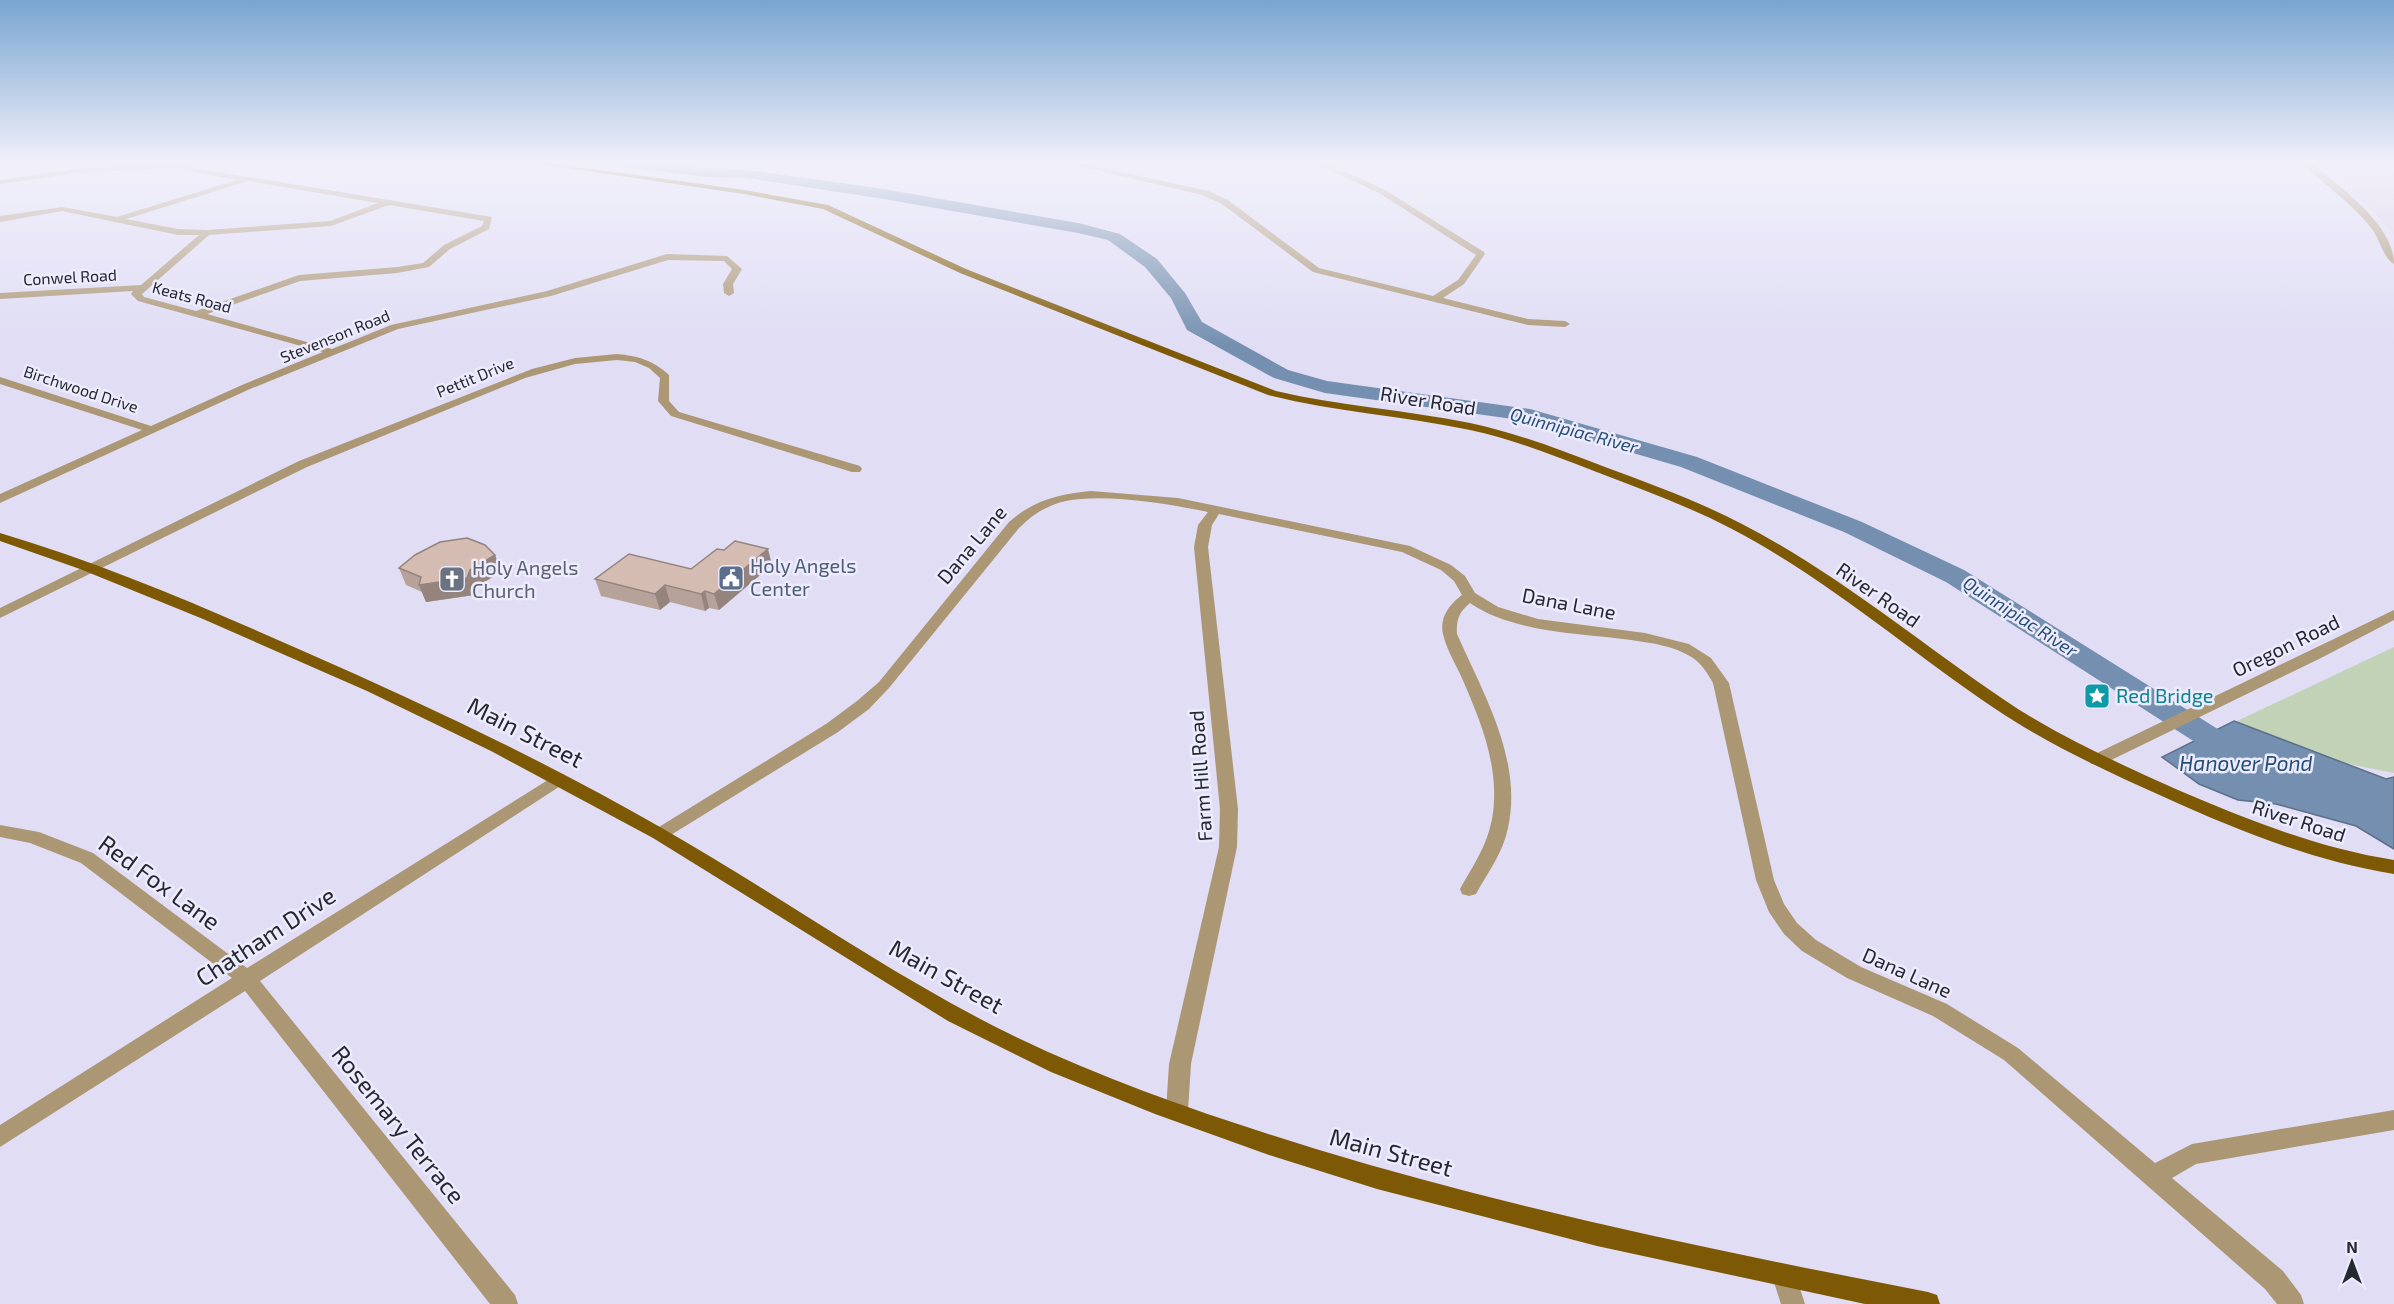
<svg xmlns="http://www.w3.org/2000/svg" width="2394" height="1304" viewBox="0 0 2394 1304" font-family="'Exo 2',sans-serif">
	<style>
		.education { fill: #dfd1e4 }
		.green { fill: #c2d2b6 }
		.water { fill: #748faf; stroke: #5d7089; stroke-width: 1.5 }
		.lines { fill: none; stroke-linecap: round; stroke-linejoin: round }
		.river { fill: #748faf; fill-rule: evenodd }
		.minor { fill: #ac9775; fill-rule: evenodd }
		.major { fill: #7e5905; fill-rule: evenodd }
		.wall { fill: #b7a299 }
		.shaded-wall { fill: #95847d }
		.building { fill: #d5bcb2; stroke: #95847d; stroke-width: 1.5 }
		.labels { text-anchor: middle; stroke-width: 5; stroke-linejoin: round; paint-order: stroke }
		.far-street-label { font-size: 16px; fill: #27272f; stroke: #edebfe }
		.far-water-label { font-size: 18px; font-style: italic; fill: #244c78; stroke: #edebfe }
		.street-label { font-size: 20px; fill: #27272f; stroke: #edebfe }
		.service-label { font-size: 20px; fill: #4e5e75; stroke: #edebfe; text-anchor: start }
		.worship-label { font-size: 20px; fill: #5b616d; stroke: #edebfe; text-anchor: start }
		.culture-label { font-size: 20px; fill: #0d838f; stroke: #edebfe; text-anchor: start }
		.water-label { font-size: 21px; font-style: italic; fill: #244c78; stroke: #edebfe }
		.near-street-label { font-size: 24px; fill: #27272f; stroke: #edebfe }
	</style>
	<rect width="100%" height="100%" fill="#e0ddf5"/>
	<path class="education" d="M2321,163H2394V234L2360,197Z"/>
	<path class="green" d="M2394,647V773L2328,760L2237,721Z"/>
	<path class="water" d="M2234,721L2386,779L2394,777V849L2356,826L2276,804L2238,800L2199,784L2162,757Z"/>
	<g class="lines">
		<path class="river" d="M615,163H659L708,169L747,170L884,189L1078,223L1120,234L1157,259L1185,293L1202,322L1288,370L1327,381L1530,409L1697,457L1862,522L1964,570L2248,748L2253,755L2248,762L2237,765L2226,762L1946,582L1844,532L1681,467L1520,420L1325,393L1274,378L1187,330L1171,298L1145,267L1108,240L1078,233L884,199L747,178L708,177L622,167Z"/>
		<path class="minor" d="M1067,163H1081L1208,191L1228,200L1319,268L1433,296L1458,280L1476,255L1379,193L1315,163H1326L1385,190L1484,252L1485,254L1464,284L1443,298L1528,319L1565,321L1570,324L1565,327L1528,325L1313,272L1222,204L1202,195Z
			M2303,163H2312C2339,187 2394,224 2394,264C2384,259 2379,238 2372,229C2352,203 2325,186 2303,163Z
			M176,165L492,217L489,229L450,249L429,267L397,273L300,281L207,314L332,349L391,325L547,291L667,254L727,256L742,269L733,284L734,293L729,296L724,293L723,284L732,269L724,261L668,260L551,296L398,329L250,389L0,503V494L142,430L0,384V377L151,426L242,385L323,352L138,301L131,294L133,291L0,299V293L141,285L199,235H178L62,211L0,222V216L62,207L117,217L237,180L176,169L83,172L0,184V180L83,168ZM248,181L378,203L330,221L207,230L178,229L126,219ZM389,205L484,221L482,226L444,245L423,263L397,267L299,275L196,311L144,297L142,294L209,235L331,226Z
			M617,354C638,356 653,360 669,375V401L679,412L860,466L862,469L860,472H852L671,416L658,401L660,378L649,368L635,362L617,360L575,364L525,378L307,467L0,618V608L299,461L532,369L575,358Z
			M1091,491L1178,498L1410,546L1451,565L1465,576L1475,593L1498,607L1538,619L1645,633L1689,644L1711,658L1729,683L1774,880L1784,904L1797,923L1816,940L1861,967L1947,1004L2018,1048L2155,1163L2192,1144L2394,1110V1130L2196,1164L2172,1178L2283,1271L2301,1295L2304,1304H2277L2265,1289L2004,1060L1933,1016L1847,978L1802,951L1784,934L1769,912L1756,880L1713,683C1708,674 1702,664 1693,658C1675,646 1652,643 1631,640C1581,633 1513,633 1470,603C1459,612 1456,620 1457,634C1483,693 1523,760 1508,828C1503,853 1488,872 1476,894L1469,896L1462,894L1460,889C1477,859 1493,837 1494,800C1496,757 1478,715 1461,676C1455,663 1446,648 1443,634C1439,617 1450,604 1462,595L1454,581L1441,570L1402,552L1219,514L1212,525L1208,547L1238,809L1237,847L1191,1064L1188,1111L1185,1118L1177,1121L1169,1118L1166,1111L1169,1064L1219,847L1220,809L1194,547L1198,525L1208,512C1170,504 1104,493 1066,501C1047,505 1032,515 1019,528L889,688L869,709L838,732L666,838L660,840L654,838L651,834L654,830L826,724L857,701L879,682L1009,522C1034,500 1059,494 1091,491Z
			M2394,610V620L2319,659L2103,764H2091L2089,760L2091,756Z
			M559,773L565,775L567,779L565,783L260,981L515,1295L518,1304H490L245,991L0,1147V1125L232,978L81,863L30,843L0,837V825L39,832L93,853L247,968Z
			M1784,1264L1793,1267L1805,1304H1781L1772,1276L1775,1267Z"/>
		<path class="major" d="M531,163H551L744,190L828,205L966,269L1276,391C1340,406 1406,410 1470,423C1517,433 1561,450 1605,467C1651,484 1698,501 1742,524C1835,572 1916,640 2003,699C2057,736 2118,763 2178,790C2248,820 2318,848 2394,860V874C2313,861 2239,831 2164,797C2106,771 2047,744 1994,708C1907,649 1826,578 1732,529C1688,506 1641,489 1594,471C1554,456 1513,439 1470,430C1403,416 1335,412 1268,395L960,273L823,209L744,194Z
			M0,533C104,564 204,607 303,651C424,704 545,761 660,827C778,894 889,975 1012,1035C1109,1082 1213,1117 1316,1149C1517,1210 1722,1252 1928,1292L1937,1295L1940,1304H1865L1597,1246L1377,1189L1269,1155L1155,1114L1051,1072L948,1021L653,838L491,751L367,691L203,619L80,569L0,541Z"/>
	</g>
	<path class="wall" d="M495,555L501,572L476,587L474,595L426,602L422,592L406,585L399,568Z
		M772,565L719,610L709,608L705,611L670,602L660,610L601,596L595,579L691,569Z"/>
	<path class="shaded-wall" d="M768,549L772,565L719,610L714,594Z
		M495,555L501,572L476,587L474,595L426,602L419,585L470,570Z
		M665,585L670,602L660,610L655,594Z
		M705,591L709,608L705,611L701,594Z"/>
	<path class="building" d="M467,538L485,545L495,555L470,570L467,578L419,585L421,577L399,568L415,555L440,542Z
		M735,541L768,549L714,594L705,591L701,594L665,585L655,594L595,579L629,554L691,569L717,549L724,550Z"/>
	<linearGradient id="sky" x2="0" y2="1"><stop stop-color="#79a5d1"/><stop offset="0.47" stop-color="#f1f0fa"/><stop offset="1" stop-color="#f1f0fa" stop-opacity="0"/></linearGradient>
	<rect width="2394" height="346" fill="url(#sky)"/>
	<defs>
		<symbol id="civic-square" viewBox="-11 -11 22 22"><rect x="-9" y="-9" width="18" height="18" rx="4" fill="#5c6f8a" stroke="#edebfe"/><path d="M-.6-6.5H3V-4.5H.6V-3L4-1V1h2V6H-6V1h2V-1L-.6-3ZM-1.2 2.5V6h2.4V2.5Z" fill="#fff"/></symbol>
		<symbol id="church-square" viewBox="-11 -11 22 22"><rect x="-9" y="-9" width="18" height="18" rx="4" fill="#6b7280" stroke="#edebfe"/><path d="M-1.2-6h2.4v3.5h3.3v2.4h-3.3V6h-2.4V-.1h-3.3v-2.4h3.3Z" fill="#fff"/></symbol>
		<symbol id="sight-square" viewBox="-11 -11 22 22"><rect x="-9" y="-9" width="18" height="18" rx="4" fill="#0f9aa8" stroke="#edebfe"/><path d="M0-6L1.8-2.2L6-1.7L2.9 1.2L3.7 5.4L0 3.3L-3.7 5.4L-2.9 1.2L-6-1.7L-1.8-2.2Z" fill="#fff"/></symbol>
	</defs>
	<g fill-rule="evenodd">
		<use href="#civic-square" x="716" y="563" width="30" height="30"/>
		<use href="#church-square" x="437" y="564" width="30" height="30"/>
		<use href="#sight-square" x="2082" y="681" width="30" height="30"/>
	</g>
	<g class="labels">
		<g class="far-street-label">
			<text transform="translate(70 277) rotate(-3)" y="6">Conwel Road</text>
			<text transform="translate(192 297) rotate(15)" y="6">Keats Road</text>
			<text transform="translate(335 336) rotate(-22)" y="6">Stevenson Road</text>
			<text transform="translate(475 377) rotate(-22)" y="6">Pettit Drive</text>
			<text transform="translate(81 389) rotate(18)" y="6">Birchwood Drive</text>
		</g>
		<g class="far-water-label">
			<text transform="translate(1574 431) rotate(15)" y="6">Quinnipiac River</text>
			<text transform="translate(2020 617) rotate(33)" y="6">Quinnipiac River</text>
		</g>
		<g class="street-label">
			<text transform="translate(1428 401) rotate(9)" y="7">River Road</text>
			<text transform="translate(972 545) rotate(-50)" y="7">Dana Lane</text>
			<text transform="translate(1878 595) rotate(35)" y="7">River Road</text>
			<text transform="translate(1569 604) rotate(11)" y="7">Dana Lane</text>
			<text transform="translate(2286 646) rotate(-26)" y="7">Oregon Road</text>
			<text transform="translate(1201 776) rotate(-94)" y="7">Farm Hill Road</text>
			<text transform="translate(2299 821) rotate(18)" y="7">River Road</text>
			<text transform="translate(1907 973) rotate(24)" y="7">Dana Lane</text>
		</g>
		<g class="service-label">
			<text x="750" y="573">Holy Angels<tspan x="750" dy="23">Center</tspan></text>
		</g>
		<g class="worship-label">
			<text x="472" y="575">Holy Angels<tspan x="472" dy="23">Church</tspan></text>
		</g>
		<g class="culture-label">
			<text x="2116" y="703">Red Bridge</text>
		</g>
		<g class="water-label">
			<text x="2246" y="771">Hanover Pond</text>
		</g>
		<g class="near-street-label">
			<text transform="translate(525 733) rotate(27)" y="8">Main Street</text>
			<text transform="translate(159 883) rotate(36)" y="8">Red Fox Lane</text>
			<text transform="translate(266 937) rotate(-33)" y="8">Chatham Drive</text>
			<text transform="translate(946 977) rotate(29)" y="8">Main Street</text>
			<text transform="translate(398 1125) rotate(51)" y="8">Rosemary Terrace</text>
			<text transform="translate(1391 1153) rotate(15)" y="8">Main Street</text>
		</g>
	</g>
	<g transform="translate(2352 1262)" stroke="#edebfe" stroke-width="4.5" paint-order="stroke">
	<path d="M0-4.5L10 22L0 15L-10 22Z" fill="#27272f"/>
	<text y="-9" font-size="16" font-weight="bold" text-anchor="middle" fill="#27272f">N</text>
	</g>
</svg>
